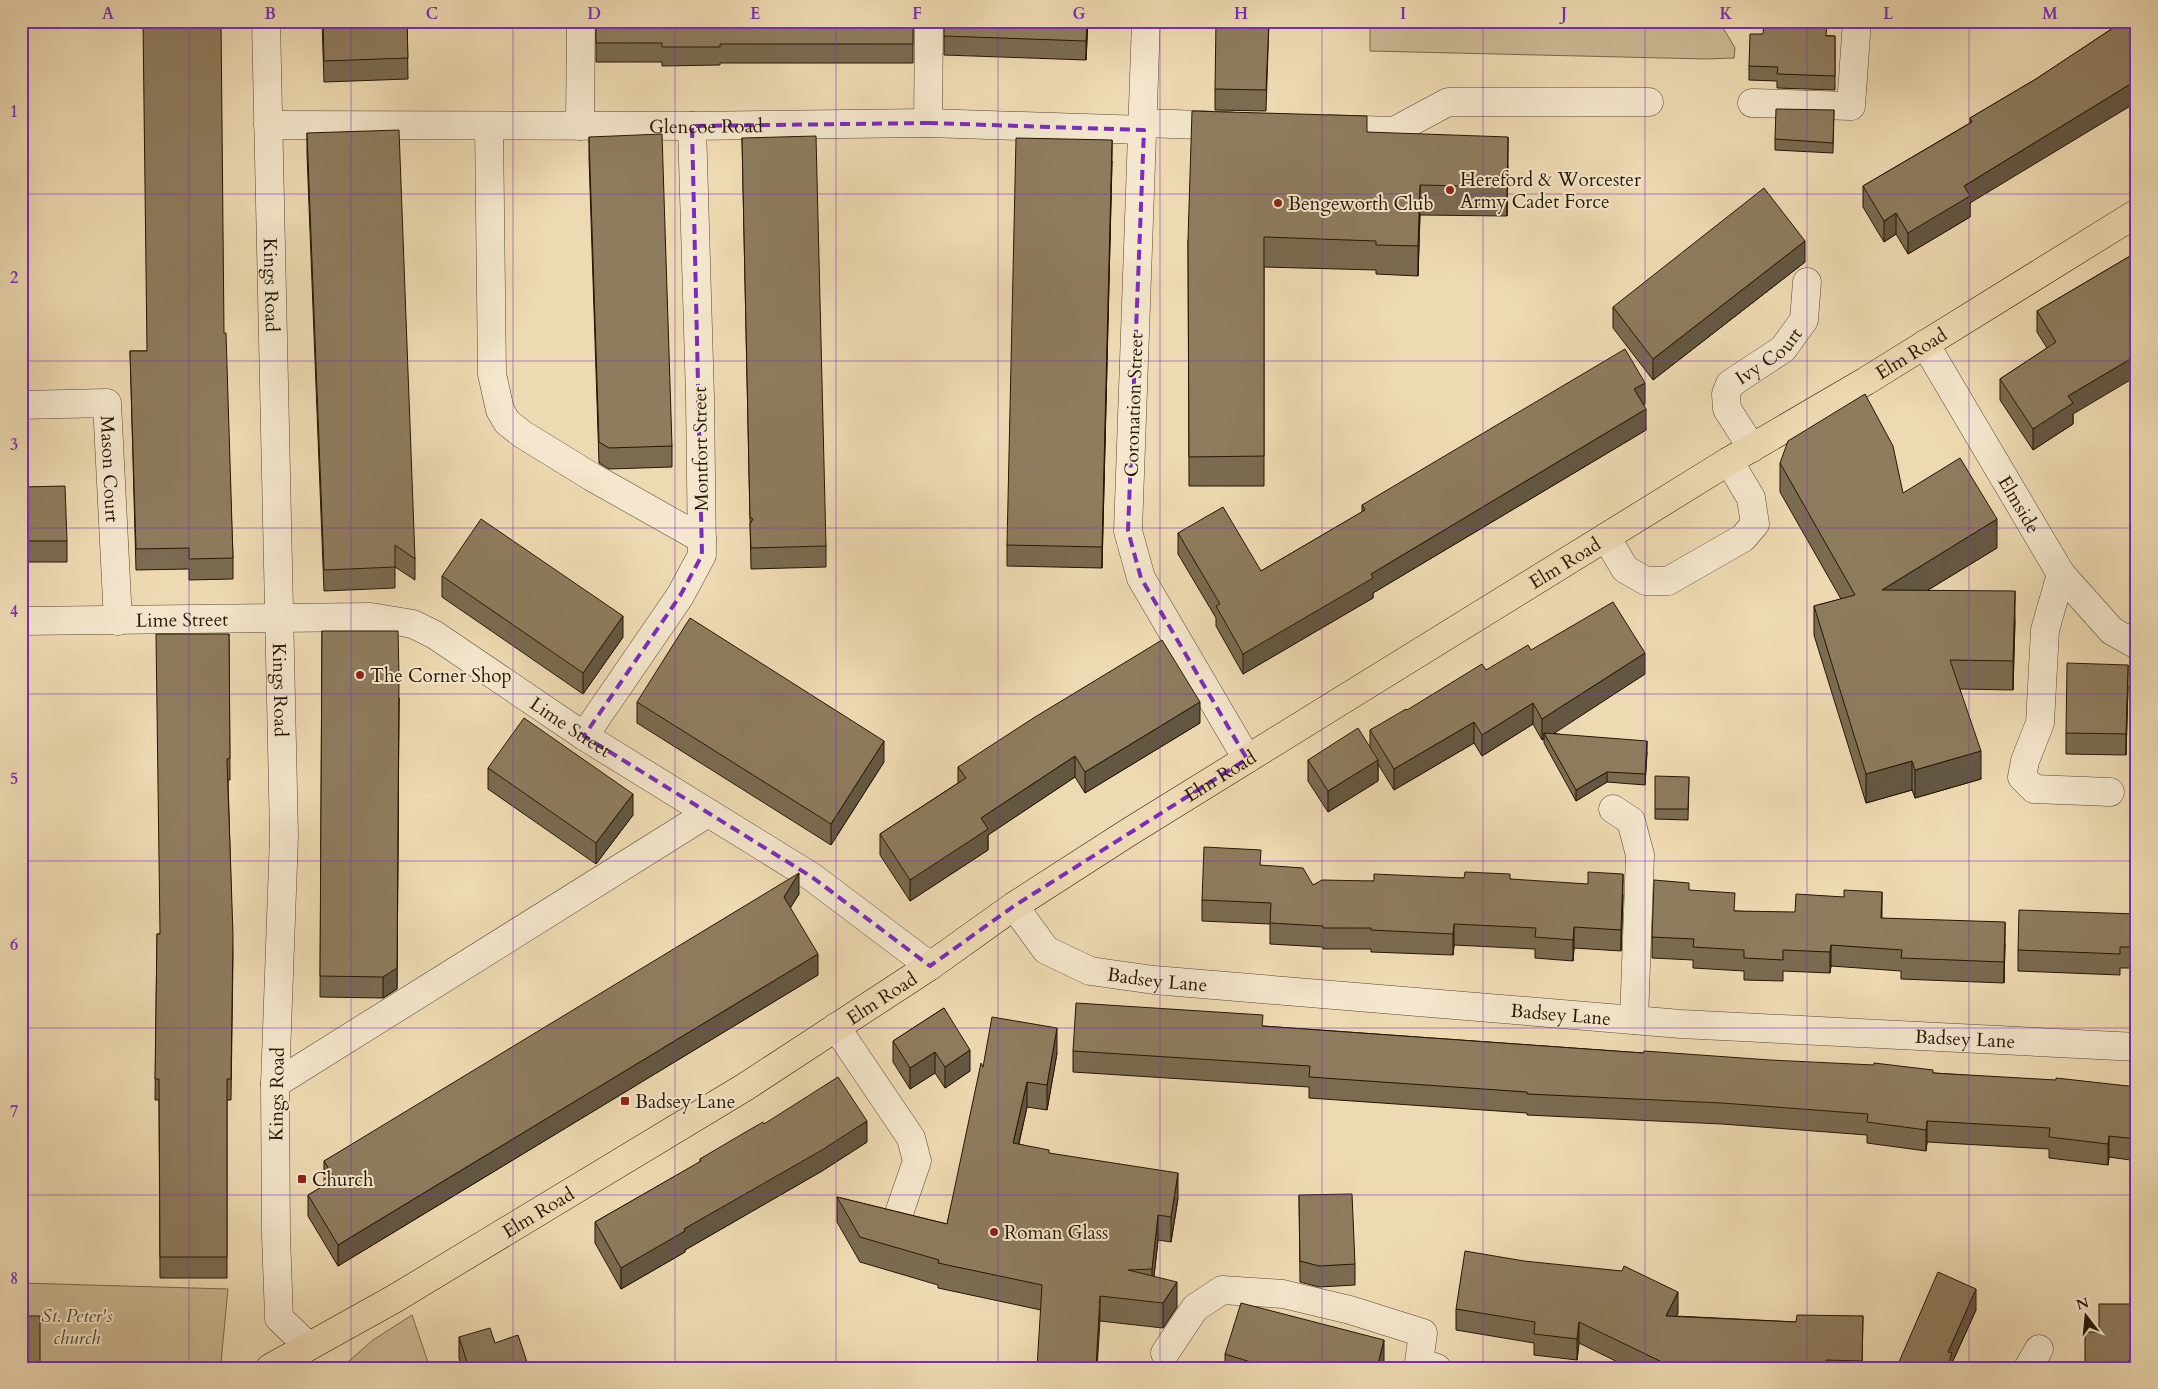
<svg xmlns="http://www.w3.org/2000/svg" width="2158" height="1389" viewBox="0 0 2158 1389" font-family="Cardo,serif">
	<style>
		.green { fill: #ccb994; stroke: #78684c }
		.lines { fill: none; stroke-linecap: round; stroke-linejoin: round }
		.minor-casing { stroke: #574730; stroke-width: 29 }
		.major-casing { stroke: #251604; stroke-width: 29 }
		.minor { stroke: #f4e7cd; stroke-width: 28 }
		.major { stroke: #eedab2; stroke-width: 28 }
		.wall { fill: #7a6b51; stroke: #251604 }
		.shaded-wall { fill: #635742; stroke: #251604 }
		.building { fill: #8e7c5e; stroke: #251604 }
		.marked { fill: none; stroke: #7b2cbf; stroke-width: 4; stroke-dasharray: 10 6; stroke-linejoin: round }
		.grid { fill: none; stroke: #7b2cbf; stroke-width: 1; stroke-opacity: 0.55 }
		.poi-dot { fill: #8f2418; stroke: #f4e7cd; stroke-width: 2 }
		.labels { text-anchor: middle; stroke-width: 4; stroke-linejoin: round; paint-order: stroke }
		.street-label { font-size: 19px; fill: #251604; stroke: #f4e7cd }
		.poi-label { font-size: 19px; fill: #251604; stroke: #f4e7cd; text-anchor: start }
		.park-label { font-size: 19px; font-style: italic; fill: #57472f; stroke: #f4e7cd }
		.neatline { fill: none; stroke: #7b2cbf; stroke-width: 2 }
		.grid-label { font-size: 16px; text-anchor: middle; font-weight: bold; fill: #7b2cbf }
	</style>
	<rect width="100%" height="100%" fill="#eedab2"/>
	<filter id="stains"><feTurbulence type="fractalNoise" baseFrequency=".004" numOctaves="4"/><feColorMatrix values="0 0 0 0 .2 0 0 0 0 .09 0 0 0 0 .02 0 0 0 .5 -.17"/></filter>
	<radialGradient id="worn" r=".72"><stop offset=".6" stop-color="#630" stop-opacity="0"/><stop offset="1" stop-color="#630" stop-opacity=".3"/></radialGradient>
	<path class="green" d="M1370,21H1719L1735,48L1734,58L1706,59L1370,51Z
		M21,1283L228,1289L221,1362L216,1368H21Z
		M412,1315L430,1368H341L373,1340Z"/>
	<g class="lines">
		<defs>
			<g id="minor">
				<path id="s1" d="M266,21L284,836L275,1084L276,1235L279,1318L308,1346"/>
				<path d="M1146,21L1128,531L1141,578L1247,759"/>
				<path d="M1752,103L1851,106L1857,21"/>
				<path d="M928,123L929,21"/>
				<path d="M1144,123L1230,126"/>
				<path id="s2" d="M268,125L692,126L928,123L1144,130"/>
				<path d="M489,126L492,374L500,410L507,422L522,434L592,477L702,539"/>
				<path d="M580,126L581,21"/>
				<path d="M1330,129L1394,131L1448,102H1649"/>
				<path id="s3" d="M1925,344L2061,574L2112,631L2137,645"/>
				<path id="s4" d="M21,405L107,403L118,621"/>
				<path id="s5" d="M1752,448L1727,409L1726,394L1730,384L1783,349L1804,320L1807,282"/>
				<path d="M1606,537L1625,569L1646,581H1668L1743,538L1755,524L1751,498L1729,461"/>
				<path d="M2061,574L2045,630L2040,723L2025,761L2022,777L2034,789L2110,792"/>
				<path id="s6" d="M21,621L371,617L413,624L435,635L584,736L812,877L930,966"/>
				<path d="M584,736L680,596L702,555L700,397L692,126"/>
				<path d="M1613,809L1631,821L1640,855L1634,1020"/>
				<path id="s7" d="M1014,906L1046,950L1090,971L1154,980L1681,1024L2137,1047"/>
				<path d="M836,1027L911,1138L917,1161L897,1219"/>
				<path d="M275,1084L708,813"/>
				<path d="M1165,1353L1195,1308L1222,1290L1283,1294L1350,1310L1423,1333L1419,1362L1437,1368"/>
				<path d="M2028,1368L2039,1349"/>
			</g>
			<g id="major">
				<path id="s8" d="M270,1368L394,1299L745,1087L930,966L1014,906L1129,832L1729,461L1866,381L2137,213"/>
			</g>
		</defs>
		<use href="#minor" class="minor-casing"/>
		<use href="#major" class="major-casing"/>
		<use href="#minor" class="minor"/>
		<use href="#major" class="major"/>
	</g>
	<path class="wall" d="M322,21H407L408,79L324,82Z
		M596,21H913V63H720V65L662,66V62H596Z
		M1088,21L1086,60L944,55V36Z
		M1269,21L1266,111L1215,110V89Z
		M2116,21H2137L1970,203V217L1908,254L1896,234L1884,242L1863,207V186L1970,123V118L2036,79L2116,26Z
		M1763,34L1835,36V90L1777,88V81L1749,80V66Z
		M1834,110L1833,153L1775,150V139Z
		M1367,132L1508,166L1507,216L1420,215L1418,276L1376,274V270L1264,267V486H1189L1188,240Z
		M307,133L415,559V580L395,567V588L324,591L307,154Z
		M589,137L672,446V467L609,469L599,463L589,158Z
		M742,138L826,546V567L751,569Z
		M1112,161L1102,568L1007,566V545Z
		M2137,252L2073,414V424L2033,450L2000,400V379L2047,348L2037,332V311Z
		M1805,262L1653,380L1613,328V307Z
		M224,333L233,558V579L189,580V569L136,570L130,351H146Z
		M1645,404L1643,405L1646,430L1373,593V598L1243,674L1216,626V618L1178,554V533L1261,571L1362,512V505Z
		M1780,463L1903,493L1997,548L1928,590L2015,620L2013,690L1960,689L1981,779L1915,798L1912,790L1866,803L1814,635V606L1841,599L1780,492Z
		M21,487L67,541V562H21Z
		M442,576L623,637L583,694L442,597Z
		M322,631L399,698L397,989L383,998L320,997Z
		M229,634L230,780H228L233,956L231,1100H227V1278H160L159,1100H155L157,934H160Z
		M1531,650L1645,674L1553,733L1647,752L1645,785L1607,782L1576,801L1544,743V739L1542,740L1533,724L1482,756L1474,743L1394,790L1378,764V781L1328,812L1308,781V760L1370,747V730L1486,670Z
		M2128,686L2126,755L2066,754V733Z
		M637,702L884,762L831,845L637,723Z
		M1200,723L1085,793L1075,777L988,835V850L910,901L880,855V834L958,783V767Z
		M488,768L633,815L596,864L488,789Z
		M1689,777L1688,820L1655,819V809Z
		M1261,866L1313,885L1374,881L1464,878L1510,879L1623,895L1621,951L1574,948L1573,961L1535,958V949L1454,945L1453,955L1371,952V949H1323V947L1270,944V924L1202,921V900Z
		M1689,890L1735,911L1882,918L2005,944L2004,983L1901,979V971L1831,966L1830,973L1783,971V981L1744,980V971L1693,968V960L1652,958V937Z
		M799,894L790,908L818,975L338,1266L308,1216V1195L326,1185L324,1182V1161Z
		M2137,914V968H2120V975L2018,971V950Z
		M944,1008L970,1071L945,1088L935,1073L910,1089L893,1062V1041Z
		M1263,1026L1643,1053L2137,1087V1161L2109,1157L2108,1165L2049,1158V1149L1927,1142L1926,1151L1867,1143V1135L1722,1124L1527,1115V1113L1309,1098V1087L1073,1072V1051Z
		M1057,1053L1047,1110L1027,1107L1019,1144L1049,1153L1178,1198L1171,1242L1158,1240L1154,1276L1177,1307L1163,1328L1100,1321L1041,1310L938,1288V1285L860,1262L837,1222V1197L947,1224L983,1067Z
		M764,1124L867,1142L822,1171L685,1250V1252L621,1289L595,1243V1222L700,1162V1159Z
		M1299,1195L1355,1264V1285L1319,1287L1300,1282Z
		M2137,1304V1368H2085L2099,1332Z
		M1456,1309L1678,1313L1676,1316L1796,1322L1863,1316L1862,1368H1630L1579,1343L1577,1360L1534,1355V1343L1456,1330Z
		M1976,1310L1952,1363V1368H1899V1362Z
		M459,1337L495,1343L529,1368H462L459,1358Z
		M1225,1354L1384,1361L1382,1368H1225Z"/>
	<path class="shaded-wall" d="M1087,21H1088L1086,60V41Z
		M2137,80V102L1970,203V217L1908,254V233L1964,186Z
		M1508,137V166L1507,216V187Z
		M1112,140V161L1102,568V547Z
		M1420,185V215L1418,276V246Z
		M1896,213V234L1884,242V221Z
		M1805,241V262L1653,380V359Z
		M2137,355V376L2073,414V424L2033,450V429L2068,396Z
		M1645,383V404L1634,410V389Z
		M1646,409V430L1373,593V598L1243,674V654L1371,574Z
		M1997,519V548L1882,618V590Z
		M2015,591V620L2013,690V661Z
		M623,616V637L583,694V673Z
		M1645,653V674L1547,738L1544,733V739L1542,740V719Z
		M2128,665V686L2126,755V734Z
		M399,698L397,989L383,998V977Z
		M1200,702V723L1085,793V772Z
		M1533,703V724L1482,756V735Z
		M1474,722V743L1394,790V769Z
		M884,741V762L831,845V824Z
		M1647,741V752L1645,785V774Z
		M1981,751V779L1915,798V770Z
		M1075,756V777L988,835V850L910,901V880L981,818Z
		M1378,760V781L1328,812V791Z
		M1912,761V790L1866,803V774Z
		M1607,772V782L1576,801V790Z
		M633,794V815L596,864V843Z
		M799,873V894L784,918V897Z
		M1623,874V895L1621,951V930Z
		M1882,892V913L1881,939V918Z
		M2005,922V944L2004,983V962Z
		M1454,924V945L1453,955V934Z
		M1574,927V948L1573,961V940Z
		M1831,945V966L1830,973V952Z
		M818,954V975L338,1266V1245Z
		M1057,1028V1053L1047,1110V1085Z
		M970,1050V1071L945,1088V1067Z
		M935,1052V1073L910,1089V1068Z
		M1027,1082V1107L1013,1168V1143Z
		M867,1121V1142L822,1171L685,1250V1252L621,1289V1268L684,1229Z
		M1927,1121V1142L1926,1151V1130Z
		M2109,1136V1157L2108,1165V1144Z
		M1178,1173V1198L1171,1242V1217Z
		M1158,1215V1240L1152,1294V1269Z
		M1177,1282V1307L1163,1328V1303Z
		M1976,1289V1310L1952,1363V1368H1947L1948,1352Z
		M1678,1292V1313L1666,1337V1316Z
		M1100,1296V1321L1097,1368H1096Z
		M1579,1322V1343L1577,1360V1339Z
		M1384,1340V1361L1382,1368H1377Z"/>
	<path class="building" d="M143,21H221L224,333H226L233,558L189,559V548L136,549L130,351H147Z
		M323,21H407L408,58L324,61Z
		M596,21H913V44H720V47H662V43H596Z
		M944,21H1087L1086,41L944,36Z
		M1216,21H1269L1266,90L1215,89Z
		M1764,21H1827L1826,36H1835V76L1777,74L1778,67L1749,66L1750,34H1763Z
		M2117,21H2137V80L1964,186L1970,196L1908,233L1896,213L1884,221L1863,186L1972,122L1970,118L2036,79L2119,24Z
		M1776,109L1834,110L1833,143L1775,139Z
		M1192,111L1367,116V132L1508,137L1507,187L1420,185L1418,246L1376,245V241L1264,237V456L1189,457L1188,240Z
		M399,130L415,559L395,545V567L324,570L307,133Z
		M662,134L672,446L609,448L599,442L589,137Z
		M816,136L826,546L751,548L750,524L753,519L750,517L742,138Z
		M1016,138L1112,140L1102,547L1007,545Z
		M1764,188L1805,241L1653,359L1613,307Z
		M2137,252V355L2068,396L2073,403L2033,429L2000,379L2056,342L2037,311Z
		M1625,349L1645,383L1634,389L1646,409L1371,574L1373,578L1243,654L1216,606L1220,604L1178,533L1223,507L1261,571L1365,510L1362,505Z
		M1865,394L1893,446L1903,493L1960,458L1997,519L1882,590L2015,591L2013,661L1950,660L1981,751L1915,770L1912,761L1866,774L1814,606L1855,595L1780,463L1788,441Z
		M65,486L67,541H21V487Z
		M481,519L623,616L583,673L442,576Z
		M1613,602L1645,653L1542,719L1533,703L1482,735L1474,722L1394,769L1370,730L1406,709L1407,710L1482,664L1486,670L1528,645L1531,650Z
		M690,618L884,741L831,824L637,702Z
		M322,631H398L399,677L397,968L383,977L320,976Z
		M156,634H229L230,758L227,759L233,935L231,1079H227V1257H160L159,1079H155L157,934H160Z
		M1162,640L1200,702L1085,772L1075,756L981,818L988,829L910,880L880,834L966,778L958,767L1035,717Z
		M2067,663L2128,665L2126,734L2066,733Z
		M524,718L633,794L596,843L488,768Z
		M1358,728L1378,760L1328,791L1308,760Z
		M1544,733L1647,741L1645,774L1607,772L1576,790Z
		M1655,776L1689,777L1688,809H1655Z
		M1204,847L1261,850L1260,865L1303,868L1313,885L1322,880L1374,881V874L1464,878L1465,872L1510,874V879L1588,884V872L1623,874L1621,930L1574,927L1573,940L1535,937L1536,928L1454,924L1453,934L1371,930V928H1323V926L1270,923L1271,903L1202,900Z
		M799,873L784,897L818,954L338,1245L308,1195L335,1179L324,1161Z
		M1654,880L1689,883V890L1735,893L1734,911L1795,912L1796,894L1844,897V890L1882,892L1881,918L2005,922L2004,962L1901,958L1902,950L1831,945L1830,952L1783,950V960L1744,958V950L1693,947L1694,939L1652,937Z
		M2019,910L2137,914V947H2120V954L2018,950Z
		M1076,1003L1263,1015L1262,1026L1643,1053L1644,1051L1770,1060L1874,1065V1063L1933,1070V1073L2056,1080V1078L2137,1087V1139L2109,1136L2108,1144L2049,1137L2050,1128L1927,1121L1926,1130L1867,1122L1868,1114L1722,1103L1527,1094V1092L1309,1077L1310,1066L1073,1051Z
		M944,1008L970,1050L945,1067L935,1052L910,1068L893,1041Z
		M992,1017L1057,1028L1047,1085L1027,1082L1013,1143L1049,1150V1153L1178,1173L1171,1217L1158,1215L1152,1269L1128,1270L1177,1282L1163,1303L1100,1296L1096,1368H1037L1042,1285L938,1263L939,1260L860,1237L837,1197L947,1224L981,1063L983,1067Z
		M838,1077L867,1121L822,1150L684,1229L685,1231L621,1268L595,1222L701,1161L700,1159L732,1140L763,1122L764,1124Z
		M1352,1194L1355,1264L1319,1266L1300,1261L1299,1195Z
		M1465,1251L1524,1261L1622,1271L1624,1266L1678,1292L1666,1316L1796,1322L1797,1315L1863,1316L1862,1361L1826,1360V1368H1661L1662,1362L1579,1322L1577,1339L1534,1334L1535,1322L1456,1309Z
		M1938,1272L1976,1289L1948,1352L1952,1353L1947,1368H1911L1913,1362H1899Z
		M1241,1303L1384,1340L1377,1368H1270L1225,1354Z
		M2099,1304H2137V1360L2128,1361L2127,1368H2085V1332H2099Z
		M21,1316H40V1368H21Z
		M490,1328L495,1343L518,1335L529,1368H469L459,1337Z"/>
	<path class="marked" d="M928,123L1144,130L1128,531L1141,578L1247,759L1014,906L930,966L812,877L584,736L680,596L702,555L692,126Z"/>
	<path class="grid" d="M189,21V1368M351,21V1368M513,21V1368M675,21V1368M836,21V1368M998,21V1368M1160,21V1368M1322,21V1368M1483,21V1368M1645,21V1368M1807,21V1368M1969,21V1368M21,194H2137M21,361H2137M21,528H2137M21,694H2137M21,861H2137M21,1028H2137M21,1195H2137"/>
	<g class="poi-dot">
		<circle cx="1450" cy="190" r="5"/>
		<circle cx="1278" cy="203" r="5"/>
		<circle cx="360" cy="675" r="5"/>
		<rect x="620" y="1096" width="10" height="10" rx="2.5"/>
		<rect x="297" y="1174" width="10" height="10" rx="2.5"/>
		<circle cx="994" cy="1232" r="5"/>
	</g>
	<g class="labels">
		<g class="street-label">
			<text dy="7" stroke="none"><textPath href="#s2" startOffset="438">Glencoe Road</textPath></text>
			<text dy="7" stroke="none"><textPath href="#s1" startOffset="264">Kings Road</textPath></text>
			<text dy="7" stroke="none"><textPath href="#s5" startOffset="120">Ivy Court</textPath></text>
			<text dy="7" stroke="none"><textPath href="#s8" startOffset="1930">Elm Road</textPath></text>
			<text transform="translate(1133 405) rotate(-88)" y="7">Coronation Street</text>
			<text transform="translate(700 449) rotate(-91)" y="7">Montfort Street</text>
			<text dy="7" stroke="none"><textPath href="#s4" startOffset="152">Mason Court</textPath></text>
			<text dy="7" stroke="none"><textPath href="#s3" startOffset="186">Elmside</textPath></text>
			<text dy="7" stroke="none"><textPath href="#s8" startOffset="1525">Elm Road</textPath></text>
			<text dy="7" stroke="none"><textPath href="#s6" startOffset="161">Lime Street</textPath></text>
			<text dy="7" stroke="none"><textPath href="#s1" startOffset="669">Kings Road</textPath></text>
			<text dy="7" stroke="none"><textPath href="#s6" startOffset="581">Lime Street</textPath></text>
			<text dy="7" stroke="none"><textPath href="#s8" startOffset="1120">Elm Road</textPath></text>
			<text dy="7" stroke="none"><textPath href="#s7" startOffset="171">Badsey Lane</textPath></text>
			<text dy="7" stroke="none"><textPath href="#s8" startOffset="715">Elm Road</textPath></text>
			<text dy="7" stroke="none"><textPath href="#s7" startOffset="576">Badsey Lane</textPath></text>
			<text dy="7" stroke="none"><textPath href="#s7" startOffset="981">Badsey Lane</textPath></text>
			<text transform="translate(276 1094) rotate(-89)" y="7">Kings Road</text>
			<text dy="7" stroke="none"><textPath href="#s8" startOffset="310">Elm Road</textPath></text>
		</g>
		<g class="poi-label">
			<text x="1460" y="186">Hereford &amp; Worcester<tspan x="1460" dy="22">Army Cadet Force</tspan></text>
			<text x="1288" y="210">Bengeworth Club</text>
			<text x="370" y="682">The Corner Shop</text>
			<text x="635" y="1108">Badsey Lane</text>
			<text x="312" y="1186">Church</text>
			<text x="1004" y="1239">Roman Glass</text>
		</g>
		<g class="park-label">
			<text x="77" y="1322">St. Peter's<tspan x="77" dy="22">church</tspan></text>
		</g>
	</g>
	<rect width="2158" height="1389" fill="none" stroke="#eedab2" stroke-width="55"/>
	<g transform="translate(2086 1316) rotate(344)" stroke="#f4e7cd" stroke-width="4" paint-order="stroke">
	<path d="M0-4L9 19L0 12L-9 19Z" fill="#251604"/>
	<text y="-8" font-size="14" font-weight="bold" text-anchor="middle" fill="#251604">N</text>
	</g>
	<rect x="28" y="28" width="2102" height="1334" class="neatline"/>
	<g class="grid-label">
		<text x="108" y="19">A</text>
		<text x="270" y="19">B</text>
		<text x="432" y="19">C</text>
		<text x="594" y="19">D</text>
		<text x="755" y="19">E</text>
		<text x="917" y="19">F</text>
		<text x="1079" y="19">G</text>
		<text x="1241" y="19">H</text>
		<text x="1403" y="19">I</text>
		<text x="1564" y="19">J</text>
		<text x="1726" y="19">K</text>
		<text x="1888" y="19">L</text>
		<text x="2050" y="19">M</text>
		<text x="14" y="117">1</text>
		<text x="14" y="283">2</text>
		<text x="14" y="450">3</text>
		<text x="14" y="617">4</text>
		<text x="14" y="784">5</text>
		<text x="14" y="950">6</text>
		<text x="14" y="1117">7</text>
		<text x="14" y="1284">8</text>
	</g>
	<rect width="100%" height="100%" filter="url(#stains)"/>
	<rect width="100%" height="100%" fill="url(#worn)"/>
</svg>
